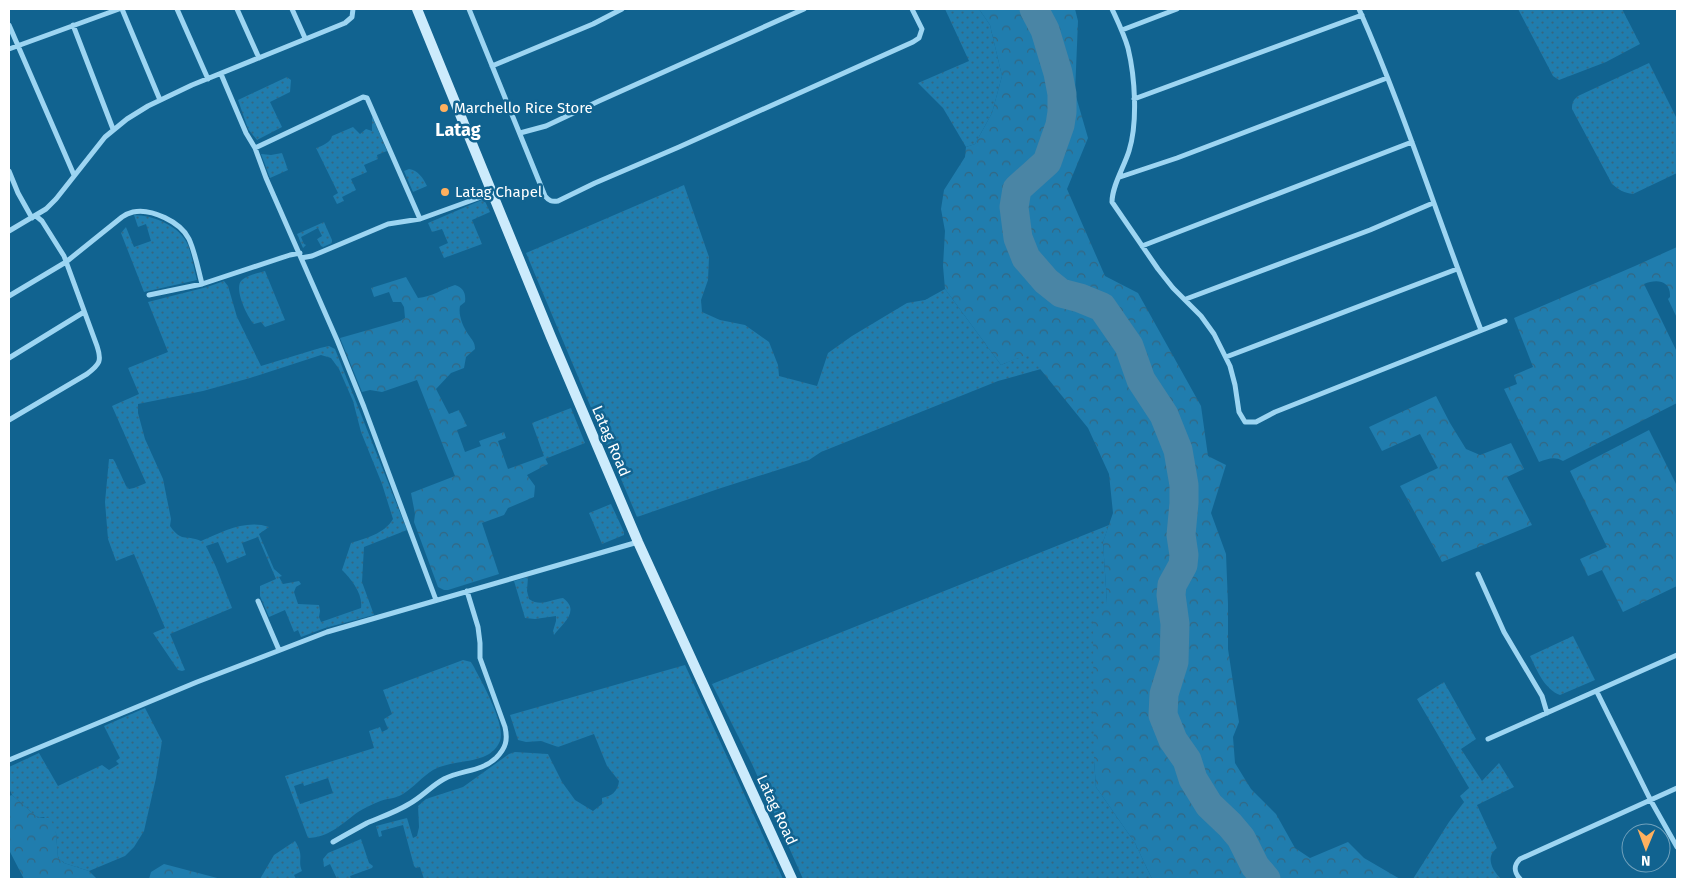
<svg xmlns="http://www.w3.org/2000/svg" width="1686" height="888" viewBox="0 0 1686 888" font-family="'Fira Sans',sans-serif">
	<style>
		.grass { fill: url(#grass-dots); fill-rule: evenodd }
		.forest { fill: url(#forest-crowns) }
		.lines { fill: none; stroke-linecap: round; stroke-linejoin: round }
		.river { stroke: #4a85a5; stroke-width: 29 }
		.street { stroke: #9dd5f2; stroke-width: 5 }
		.secondary { stroke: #ccebfc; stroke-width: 10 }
		.poi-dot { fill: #ffb05e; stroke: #116390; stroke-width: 2 }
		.labels { text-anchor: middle; stroke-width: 5; stroke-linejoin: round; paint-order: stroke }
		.poi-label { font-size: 15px; fill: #fff; stroke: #116390; text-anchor: start }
		.street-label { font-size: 15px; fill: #fff; stroke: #116390 }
		.quarter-label { font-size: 18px; font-weight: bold; fill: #fff; stroke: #116390 }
	</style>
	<defs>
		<pattern id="grass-dots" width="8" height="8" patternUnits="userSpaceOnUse" patternTransform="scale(1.25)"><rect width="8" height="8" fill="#207dae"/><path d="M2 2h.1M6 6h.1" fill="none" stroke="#346782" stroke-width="1.8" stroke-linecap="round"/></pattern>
		<pattern id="forest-crowns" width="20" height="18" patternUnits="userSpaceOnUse" patternTransform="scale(1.25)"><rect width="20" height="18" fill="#207dae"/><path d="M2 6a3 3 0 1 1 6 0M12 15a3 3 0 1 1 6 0" fill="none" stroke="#346782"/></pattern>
	</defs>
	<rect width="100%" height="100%" fill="#116390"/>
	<path class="grass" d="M945,9H979L990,25L1002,76L992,113L975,144L966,147L943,108L918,83L969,61Z
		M1518,9H1622L1640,44L1606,62L1559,80L1553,76Z
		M1649,63L1677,119V173L1633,194C1624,193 1619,190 1612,184L1572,109C1572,103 1573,100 1578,96Z
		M287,77L291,80L290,92L270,102L282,127L257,140L248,129L238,100Z
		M372,116L387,151L377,155L378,159L364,165L367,172L351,179L356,190L342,197L344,201L337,204L333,196L338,193L316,148C322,146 331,142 332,136L353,127L360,134L366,129L372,131Z
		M282,153L288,170L270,178L261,154L271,155Z
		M409,169C418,170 423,178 427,186L413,192L404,171Z
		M684,185L709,257L708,280L701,300L702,312L720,320L745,325L769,342L778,365L779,376L817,386L828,353L852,336L907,303L925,300L945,289L1001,365L1028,353L1041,369L998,381L821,452L809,460L718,489L637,517L526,253Z
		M484,199L490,212L472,220L482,244L444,258L439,247L448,243L442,229L432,232L428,223Z
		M134,215C153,215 180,226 188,245C192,256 194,269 197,280L144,292L121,233L126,227L134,247L151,241L146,224L138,227Z
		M324,222L332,240V243L323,247L321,246L317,239L322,236L318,228L301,237L304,244L306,245L303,248L297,234Z
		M265,271L285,320L265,327L261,322L254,324C247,317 233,287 242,280C247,275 258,273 265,271Z
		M224,281L228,286L237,317L261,366L320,348L329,346L335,349L407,530L364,547L362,582L374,615L325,628L301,637L298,630L294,632L285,610L269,617L260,596V586L276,579L258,537L242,543L246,555L227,563L218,542L206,546L216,567L232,608L170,634L185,670L182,671L178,670L153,633L165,628L134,554L116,561L108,539L105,502L109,459H113L115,462L126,486L129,489L134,488L146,483L112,406L139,394L128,368L168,352L148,302L207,287ZM321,355L331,358L339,369L353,401L361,432L382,484L393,519C384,534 366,538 351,543L342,570C352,580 363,594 361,608L321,622L319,617L320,611L319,605L298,604L294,592L296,587L301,584L299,581L283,584L279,577L282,576L274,569L259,534L269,527C246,519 222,532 201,541C184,534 182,543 170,526L171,519L163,479L145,439L138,413V404L203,391L250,378Z
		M571,408L585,443L545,459L532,423Z
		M611,504L624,532V535L602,544L589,513Z
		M1109,525L1103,542L1107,603L1094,760L1096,787L1135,843L1152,879H803L752,764L712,684Z
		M528,577L527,591L529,599C540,607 550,600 563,598C581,611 562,624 554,635L553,631L556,621V616L535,619L525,618L514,581Z
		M1573,636L1595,680L1560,695C1544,689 1537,670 1530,656Z
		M463,660L471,662L474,667C482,683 506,724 500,741C490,766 454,758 433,770C422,777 414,787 403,794C396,799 386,798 378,802C371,805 364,808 358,812C343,823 328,838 308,838L285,776L374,748L369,731L380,727L382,732L388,729L384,719L392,714L383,690ZM328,778L333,793L300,804L294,786L303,783L304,786Z
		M685,665L783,879H424L420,867L416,868L414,866L403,825L381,831L382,836L379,837L376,826L407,818L413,838L417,836L419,827L418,806L426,799L463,787L509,754L515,752L548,754L562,782L575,800L593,811L602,804V798C612,796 618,791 619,781L607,766L594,734L558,747L541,741L526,742L518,740L510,715Z
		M1444,682L1476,739L1461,749L1482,781L1499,763L1514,787L1477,805L1497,848C1485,857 1492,870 1501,879H1413L1449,822L1464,802L1460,796L1469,788L1417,699Z
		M145,708L162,741L156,778L144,831L134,847L125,856L89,871L64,863L58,858L56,833L44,817L38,818L12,795L9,788V767L39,753L58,786L102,765L109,770L119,764L116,761L120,758L104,726Z
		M361,839L369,863L373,866L372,868L350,876L351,879H337L330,864L324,867L323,859L328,853Z
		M295,841C305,857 297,859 302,871L294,875L296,879H260L274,855Z"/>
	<path class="forest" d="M979,9H1075L1078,21L1075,93L1088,138L1067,189L1105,276L1138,293L1201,406L1208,456L1226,465L1211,513L1226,554L1228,604V649L1239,722L1233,737L1235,763L1251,789L1276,814L1295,848L1310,858L1348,842L1364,858L1400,879H1152L1135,843L1096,787L1094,760L1093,620L1107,603L1103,542L1113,513L1109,474L1088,428L1028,354L1001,365L945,289L943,266L945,231L941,209L944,190L965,157L966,147L975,144L992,113L1002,76L990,25Z
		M1677,247V318L1668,299L1670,297C1671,280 1656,279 1644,284L1677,352V403L1563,461C1554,456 1548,459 1539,462L1504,389L1517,384L1514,375L1533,367L1514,318L1635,266Z
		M406,277L418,298C432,297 442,289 455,285C464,288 466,294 465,302L460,306C458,315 463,327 468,334C472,340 475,342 475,349L466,357L464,368L451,373L436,389L449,414L459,410L467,426L457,430L465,452L481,446L479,441L504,432L506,438L498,441L508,469L544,456L548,464L527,475L535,486L534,497L508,508L504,515L482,523L499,574L448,590H444L438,587L414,522L415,514L411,493L455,476L417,380L382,392L370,390L362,392L340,338L400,321L405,318L404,307L401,302H393L389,292L374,297L371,288Z
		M1436,396L1450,423L1466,449L1480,455L1511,443L1524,469L1507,477L1532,525L1442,562L1400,486L1438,468L1420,434L1382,451L1369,427Z
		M1649,430L1677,486V586L1623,612L1602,570L1588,576L1580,559L1607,547L1570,471Z
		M12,795L38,818H49L53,824L56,833L58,858L64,863L89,871L97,879H24L9,850V796Z
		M164,864L221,879H149L151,872Z"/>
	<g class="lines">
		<path class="river" d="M1034,9L1045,30L1058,73L1062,94V112L1060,125L1047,162L1017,189L1014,207L1018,238L1026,258L1046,281L1061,293L1080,298L1102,307L1129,346L1141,380L1164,415L1178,450L1184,485V503L1181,535L1184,555L1183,565L1172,585L1171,595L1175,624L1174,662L1164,694L1163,715L1173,740L1187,760L1193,779L1209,805L1230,825L1241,838L1255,866L1266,879"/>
		<path class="street" d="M122,9L160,100
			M177,9L208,79
			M237,9L259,58
			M292,9L305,38
			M469,9L545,196C549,201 552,202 558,201L595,183L679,147L913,42L919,38L922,29L912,9
			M1112,9C1118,22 1124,34 1128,48C1135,77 1138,122 1129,151C1124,167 1112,186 1112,202L1158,269L1173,288L1201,316L1214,334L1230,366L1235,385L1239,412L1245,422H1256L1275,412L1505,321
			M1359,9C1405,113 1439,223 1481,330
			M9,25L74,175
			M73,25L113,129
			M1122,30L1177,9
			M9,49L119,9
			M492,66L593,24L622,9
			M221,74L246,133L255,148L266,178L337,340L364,407L436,600
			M1134,99L1362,15
			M520,133L546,126L599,101L804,9
			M255,148L363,97L367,98L420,219
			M9,171L18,193L32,218
			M1120,177L1177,158L1387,78
			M9,231L46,209L56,199L105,137L127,119L148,106L192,85L345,23L352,17L353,9
			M1142,246L1412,142
			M301,258L312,256L388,224L420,219L492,193
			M149,295L202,284L290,255L300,253
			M9,296L66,262L122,217C125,215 129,213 133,212C151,208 181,222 189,239C195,252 198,269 202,284
			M1186,299L1370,230L1433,203
			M1226,357L1457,269
			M9,358L84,312
			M9,420L87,374C100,364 102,361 97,346L64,256L42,221L36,216
			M1478,574L1504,632L1542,696L1547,713
			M258,601L279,650
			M1597,692L1651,801L1677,847
			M1488,739L1677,655
			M9,760L197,682L327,632L638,542
			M333,842C345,835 356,829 367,823C381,817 396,812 409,804C422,797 431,786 444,779C461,770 481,772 496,758C506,748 508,740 505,727L480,658V643L478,627L467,591
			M1520,879C1514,872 1513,866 1520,859L1677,788"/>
		<path class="secondary" d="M417,9L551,337L638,542L792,879"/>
	</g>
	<g class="poi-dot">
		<circle cx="444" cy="108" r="5"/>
		<circle cx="445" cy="192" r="5"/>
	</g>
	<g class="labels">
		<g class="poi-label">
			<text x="454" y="113">Marchello Rice Store</text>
			<text x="455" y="197">Latag Chapel</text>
		</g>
		<g class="street-label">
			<text transform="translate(611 441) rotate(67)" y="5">Latag Road</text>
			<text transform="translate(777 810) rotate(65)" y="5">Latag Road</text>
		</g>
		<g class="quarter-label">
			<text x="458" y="136">Latag</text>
		</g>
	</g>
	<rect width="1686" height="888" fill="none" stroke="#ffffff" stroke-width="20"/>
	<g transform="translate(1646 848) rotate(181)"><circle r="24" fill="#116390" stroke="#70a1bc"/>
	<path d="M0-4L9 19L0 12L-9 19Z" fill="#ffb05e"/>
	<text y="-8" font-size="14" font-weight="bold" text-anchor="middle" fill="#ffffff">N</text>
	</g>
</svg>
